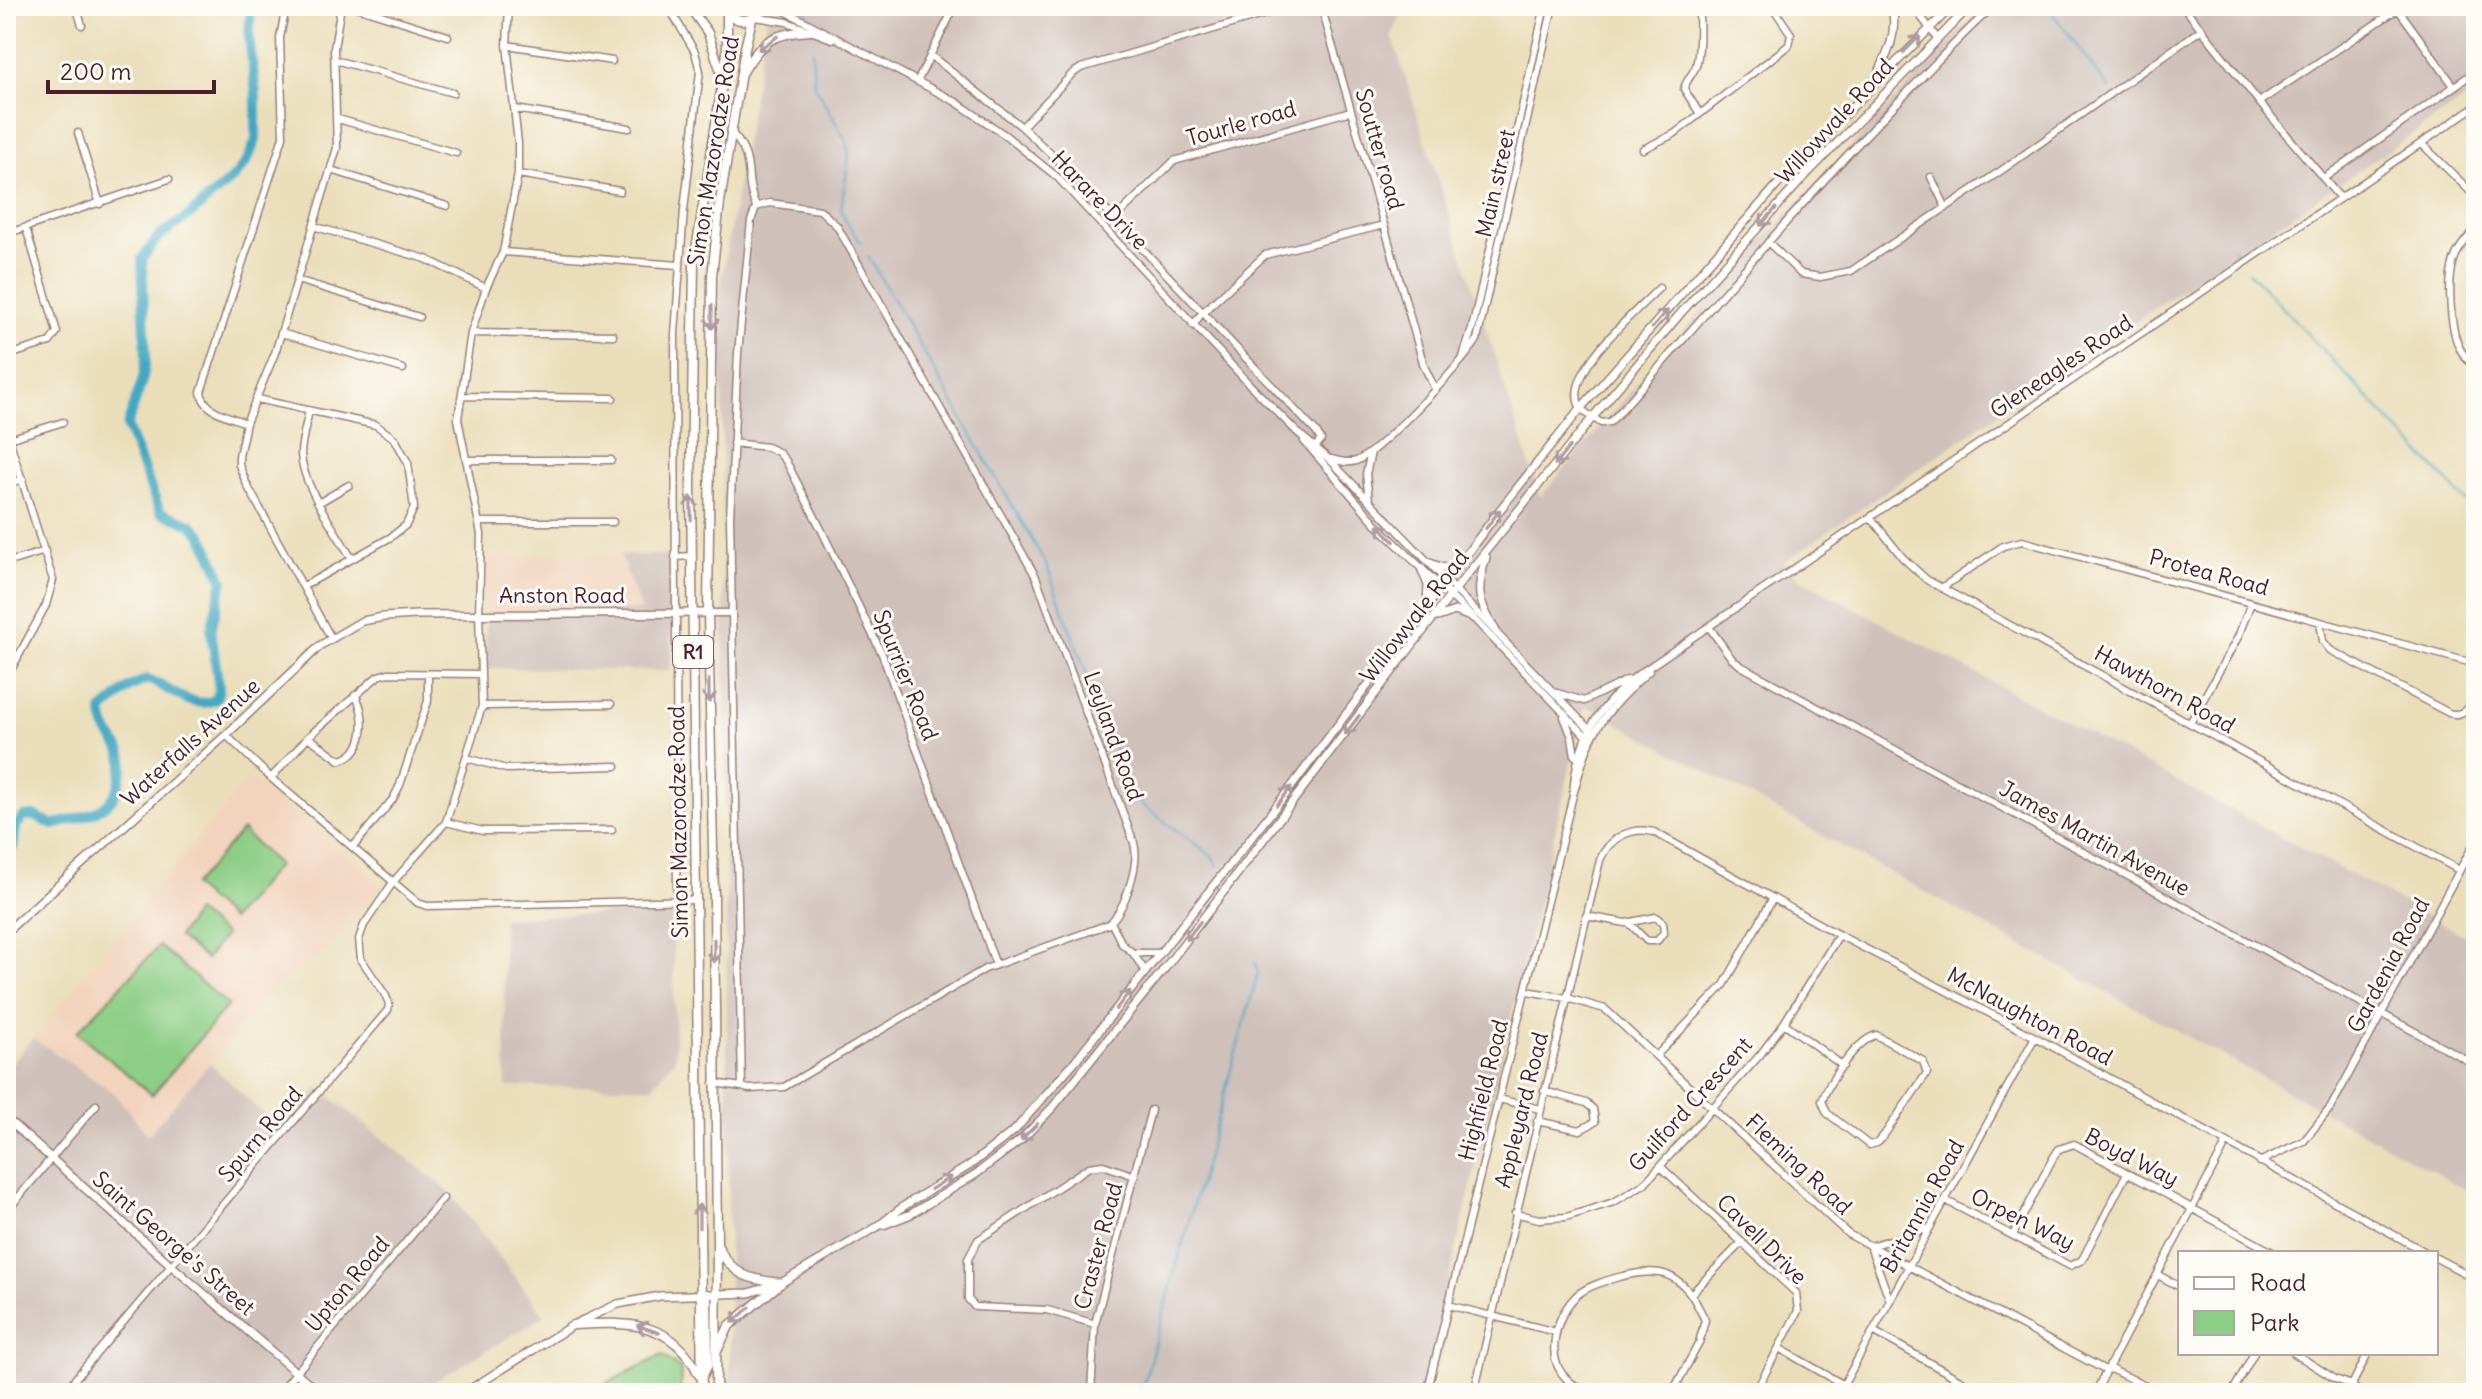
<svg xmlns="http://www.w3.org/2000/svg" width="2482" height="1399" viewBox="0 0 2482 1399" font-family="Delius,sans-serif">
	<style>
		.built { fill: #f2d4be }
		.industrial { fill: #cfc0ba }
		.green { fill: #8dce86; stroke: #6c7658; stroke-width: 2 }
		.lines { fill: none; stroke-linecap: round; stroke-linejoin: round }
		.stream { stroke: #42a8c2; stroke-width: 2 }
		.river { stroke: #42a8c2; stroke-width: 10 }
		.minor-casing { stroke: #9a7e72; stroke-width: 9 }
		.major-casing { stroke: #9a7e72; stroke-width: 10 }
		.highway-casing { stroke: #9a7e72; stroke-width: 11 }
		.minor { stroke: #fff; stroke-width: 6 }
		.major { stroke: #fff; stroke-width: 7 }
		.highway { stroke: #fff; stroke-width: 8 }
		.oneway { stroke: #ae9aa0 }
		.labels { text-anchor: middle; stroke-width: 6; stroke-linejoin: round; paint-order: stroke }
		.shield { fill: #fdfcf7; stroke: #806168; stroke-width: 2 }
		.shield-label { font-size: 20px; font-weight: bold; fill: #4a1f2b }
		.street-label { font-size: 22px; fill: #4a1f2b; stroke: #fdfcf7 }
	</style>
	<rect width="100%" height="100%" fill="#fdfcf7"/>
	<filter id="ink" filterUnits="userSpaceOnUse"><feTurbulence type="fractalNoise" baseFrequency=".0125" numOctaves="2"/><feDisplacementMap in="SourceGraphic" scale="16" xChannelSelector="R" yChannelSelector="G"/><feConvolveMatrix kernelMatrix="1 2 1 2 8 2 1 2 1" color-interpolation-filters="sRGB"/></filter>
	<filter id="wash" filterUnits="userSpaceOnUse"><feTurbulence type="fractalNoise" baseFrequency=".006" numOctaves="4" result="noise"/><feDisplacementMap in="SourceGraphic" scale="32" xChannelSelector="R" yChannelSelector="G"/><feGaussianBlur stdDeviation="1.8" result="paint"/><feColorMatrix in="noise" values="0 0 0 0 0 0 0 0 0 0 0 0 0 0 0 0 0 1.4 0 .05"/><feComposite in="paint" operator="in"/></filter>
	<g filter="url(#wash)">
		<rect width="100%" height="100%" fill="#eadeba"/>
		<path class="built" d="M620,555L642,610L486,613L485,556Z
			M248,777L382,884L328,950L274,988L148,1135L114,1093L33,1038Z"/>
		<path class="industrial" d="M769,6H1404L1392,36L1540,497L1754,249L1983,6H2476V91L1992,418L1784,562L1799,578L2476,942V1195L1585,705L1422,1393H730L721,283Z
			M620,555H671V671L487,668L486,613L641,610Z
			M673,911L675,1059L653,1086L506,1087L503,918Z
			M33,1038L114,1093L148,1135L210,1063L282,1132L319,1088L448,1191L545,1316L414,1393H6V1070Z"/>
		<path class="green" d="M242,830L278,865L231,920L193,886Z
			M196,912L225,935L206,959L178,937Z
			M159,946L228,1005L152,1095L77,1032Z
			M662,1355L681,1370L680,1393H588Z"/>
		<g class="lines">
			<path class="stream" d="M806,6L807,14
				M2047,6L2110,90
				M812,49L814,84L846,140L849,155L841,209L845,220L861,243
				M2117,100L2120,105
				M2233,248L2240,257
				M868,256L1046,564L1131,794L1143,806L1211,855L1218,866
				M2249,272L2476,512
				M1141,1393L1258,973L1255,962"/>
			<path class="river" d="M6,852L13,847L16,826L23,817L35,816L53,825C82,817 114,813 120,780C122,772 125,763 122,755C116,736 104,736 102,711L130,687L147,679C170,687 192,712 216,699L219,689L211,630L223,580L202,535L191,524L160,512L127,426L143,378L146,359L142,259L158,237L191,214L235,176L247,161L256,140V94L249,36L251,6"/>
		</g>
	</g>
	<g filter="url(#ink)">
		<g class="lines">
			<defs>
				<path id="minor" d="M76,6L82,25
					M353,6L448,36
					M668,6L695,52L700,71L684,210L675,334L677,900
					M776,6L956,102L1005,135L1057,177L1250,385L1297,432L1329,459L1589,729L1592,737
					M1699,6C1699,25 1701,47 1696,66C1693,74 1686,80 1684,89L1700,114
					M1913,6L1937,38
					M2183,6L2259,102L2340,198
					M2398,9L2454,86
					M755,17L787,22L832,39
					M507,45L612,61
					M930,55L1022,127L1065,167L1316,432L1321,440L1316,446
					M335,60L453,93
					M918,80L955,6
					M2259,102L2398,9
					M515,109L629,128
					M338,119L456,153
					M1022,127L1072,74L1081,68L1293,6
					M78,133L100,204
					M732,133C757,162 742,175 756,207
					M2421,143L2476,197
					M1643,149L1674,134L1789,45L1791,34L1772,6
					M331,170L447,206
					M518,174L620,191
					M1931,177L1946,208
					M2324,178L2476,71
					M770,203L820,210L837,226L1036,577L1134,843C1140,864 1125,909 1109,924L985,969L784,1087L749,1089L742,1087L730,518L738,353L751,221L756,207Z
					M1114,219L1174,161L1351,111
					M1384,225L1424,366L1435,389
					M313,226L426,259L486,288
					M2476,229C2467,238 2458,248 2454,260C2447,282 2450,329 2460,349C2465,357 2470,363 2476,370
					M6,234L169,179
					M1768,242L1801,274L1820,277L1851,271L2002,170L2202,29
					M503,252L679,265
					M297,280L419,317
					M1659,288C1638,310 1559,375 1581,408C1585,414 1596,419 1601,423L1610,422L1619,413C1710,309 1799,204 1895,105C1928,72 1959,36 1994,6
					M1193,325L1202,313L1265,255L1384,225L1321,6
					M281,333L403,369
					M471,333L613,335
					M6,356L50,342L57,332L26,228
					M1462,360L1472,329L1545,6
					M462,396L613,398
					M257,399L376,425L395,439L408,463L414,508L406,525L391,537L304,586
					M309,411C306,425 301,441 301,455C303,487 336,531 352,559
					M246,423C229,416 204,412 201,392L283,137L280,38L286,6
					M6,429L53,580L46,605L6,679
					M9,439L63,422
					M1304,441L1379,527L1473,618L1586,736
					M733,443L767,447L778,452L786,461L820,527L882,654L996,965
					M1331,459C1339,461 1348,464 1356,461C1377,454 1464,362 1477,340L1553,6
					M466,460H611
					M6,484L23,479
					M1369,500L1366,474L1371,452
					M320,502L349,485
					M1871,518L1903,558L1927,580L2459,870
					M479,522H613
					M675,557L692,556
					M6,563L45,551
					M1943,587L2003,546L2022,541L2476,664
					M708,613H731
					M2320,622L2323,641L2330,650L2449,713C2465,718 2469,705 2476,693
					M1709,627L1732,659L1741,666L2476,1065
					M331,638L247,485L239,465V456L246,423L275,353L337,148L334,48L341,6
					M1557,693L1584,701L1627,680
					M482,706L611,704
					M1564,717L1572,737L1575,756
					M2190,723L2238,637L2251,603
					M226,735L271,778L418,903L427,906L697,900
					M308,737L340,760C367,754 367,714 355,695
					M467,758L506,769L616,766
					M271,778L308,737L378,676L388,673L481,674
					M1573,795C1576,741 1595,711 1636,676L2476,106
					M446,822L483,831L612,830
					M353,847L393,799L400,785L428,701V675
					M1586,916L1626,923L1656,917L1663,923L1664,932L1657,941H1647L1629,923
					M1111,922L1122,944L1133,953H1160
					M1133,953L1145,971
					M1527,991L1567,998L1605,1009L1848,1234L2107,1371
					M1784,1023L1843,1066
					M1876,1035L1923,1061L1927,1073L1884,1135L1877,1143L1869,1145L1827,1113L1822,1101C1829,1081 1856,1041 1876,1035Z
					M1656,1056L1724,985L1773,898
					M714,1083L742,1087
					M1499,1099L1540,1109
					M1537,1121L1580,1130L1595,1122L1593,1109L1586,1103L1544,1091
					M2259,1162L2304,1141L2331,1107L2476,840
					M1660,1166L1796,1293L1798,1311L1755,1393
					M1947,1201L2070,1266L2082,1260L2127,1173
					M6,1212L96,1105
					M1515,1213L1539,1219L1566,1217L1614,1202L1644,1184L1760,1055L1784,1023L1839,935
					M2013,1235L2053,1158L2059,1149L2074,1144L2274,1253
					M2436,1258L2476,1279
					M2158,1275L2180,1287
					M1692,1293L1742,1242
					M1890,1301L1870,1246L1930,1228
					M1448,1305L1556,1332
					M1095,1324L1047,1310L975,1307L968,1299V1259L978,1240L1089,1167L1103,1165L1135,1176
					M1875,1332L1983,1393
					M1779,1348L1844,1385
					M2294,1353L2335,1379L2352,1385L2360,1393
					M2108,1368L2154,1389
					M2352,1385L2368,1353
					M63,1393L388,1010L389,1004L386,996L361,959L359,939L364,925L394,881L446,822L482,706L479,614L481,534L458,419L471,333L486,288L503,252L518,174V143L507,45L509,6
					M279,1393L443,1198
					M1091,1393L1095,1324L1151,1110
					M1427,1393L1573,795C1579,775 1584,752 1594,734C1608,709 1628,690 1649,671
					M1474,1393L1600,860C1609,838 1631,826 1654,832L1839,935L2035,1037L2427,1253
					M1589,1393C1582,1389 1574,1386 1568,1380C1544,1359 1555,1318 1575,1297C1589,1282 1647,1266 1667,1275C1688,1283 1696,1302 1705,1320L1699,1343L1672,1393
					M1839,1393L2035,1037
					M2095,1393L2226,1144
					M2232,1393L2254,1353"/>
				<path id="major" d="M1914,7L1925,10L1948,9
					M1876,78C1888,54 1898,33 1892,6
					M1486,557C1475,595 1478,599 1497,633
					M1430,563L1443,568L1458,563
					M1421,568L1428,585L1427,605
					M1438,617L1455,611L1473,618
					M6,932L226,735L321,645L362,621L384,617L416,615L708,613
					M6,1118L172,1266L320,1393
					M883,1225L911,1214L976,1174L1022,1139L1053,1107L1165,968L1450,596L1593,417L1680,314L1805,176L1970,6
					M464,1393L573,1325L618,1304L660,1296L749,1293L781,1283L877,1227L904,1206L970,1165L1015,1130L1075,1061L1292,786L1499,511L1581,408L1794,166L1952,6"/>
				<path id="highway" d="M689,6L708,33L722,75
					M724,6C733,25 754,25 763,6
					M744,70C762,39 776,33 811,31
					M719,1248C732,1276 752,1280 781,1283
					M573,1325C626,1322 673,1319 699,1375
					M717,1351L729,1326L781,1283
					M703,1375L708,1365L707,1294
					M702,1393L691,486L694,263L727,53V13
					M716,1393L717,1243L714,896L708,613L712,276L720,202L745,48L752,19"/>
			</defs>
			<use href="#minor" class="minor-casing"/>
			<use href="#major" class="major-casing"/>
			<use href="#highway" class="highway-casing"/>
			<use href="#minor" class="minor"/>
			<use href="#major" class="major"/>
			<use href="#highway" class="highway"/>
		</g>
		<defs><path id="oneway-shaft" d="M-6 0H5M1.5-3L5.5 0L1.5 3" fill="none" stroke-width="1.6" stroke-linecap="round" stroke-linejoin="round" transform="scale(2)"/></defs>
		<g class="oneway">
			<use href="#oneway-shaft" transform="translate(768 43) rotate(145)"/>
			<use href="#oneway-shaft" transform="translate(1912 44) rotate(-45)"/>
			<use href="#oneway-shaft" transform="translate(1768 217) rotate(132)"/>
			<use href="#oneway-shaft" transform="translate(712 317) rotate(90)"/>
			<use href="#oneway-shaft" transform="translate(1660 319) rotate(-49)"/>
			<use href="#oneway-shaft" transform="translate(1562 456) rotate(128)"/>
			<use href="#oneway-shaft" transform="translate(691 508) rotate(-91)"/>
			<use href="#oneway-shaft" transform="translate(1493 519) rotate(-53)"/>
			<use href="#oneway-shaft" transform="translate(1386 533) rotate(-134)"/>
			<use href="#oneway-shaft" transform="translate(709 691) rotate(89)"/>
			<use href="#oneway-shaft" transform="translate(1352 725) rotate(127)"/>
			<use href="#oneway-shaft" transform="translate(1284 796) rotate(-52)"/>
			<use href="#oneway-shaft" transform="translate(1193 931) rotate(128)"/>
			<use href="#oneway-shaft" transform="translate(714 951) rotate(90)"/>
			<use href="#oneway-shaft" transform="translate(1123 1000) rotate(-52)"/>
			<use href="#oneway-shaft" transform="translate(1029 1132) rotate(136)"/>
			<use href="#oneway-shaft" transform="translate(941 1183) rotate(-32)"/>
			<use href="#oneway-shaft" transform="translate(699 1216) rotate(-90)"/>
			<use href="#oneway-shaft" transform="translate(741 1315) rotate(139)"/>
			<use href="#oneway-shaft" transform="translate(648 1329) rotate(-161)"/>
		</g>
	</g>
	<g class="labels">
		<rect class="shield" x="673" y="636" width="40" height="32" rx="6"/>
		<g class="shield-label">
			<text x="693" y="659">R1</text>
		</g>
		<g class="street-label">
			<text transform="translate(1834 121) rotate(-47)" y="8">Willowvale Road</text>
			<text transform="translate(1241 123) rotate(-16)" y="8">Tourle road</text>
			<text transform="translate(1380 149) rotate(74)" y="8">Soutter road</text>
			<text transform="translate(713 151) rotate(-81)" y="8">Simon Mazorodze Road</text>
			<text transform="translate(1495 183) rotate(-77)" y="8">Main street</text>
			<text transform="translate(1100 200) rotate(46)" y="8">Harare Drive</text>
			<text transform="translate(2061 366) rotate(-34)" y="8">Gleneagles Road</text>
			<text transform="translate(2209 572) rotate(15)" y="8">Protea Road</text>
			<text x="562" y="603">Anston Road</text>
			<text transform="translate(1414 616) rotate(-52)" y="8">Willowvale Road</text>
			<text transform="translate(906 675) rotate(68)" y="8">Spurrier Road</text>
			<text transform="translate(2165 689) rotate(29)" y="8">Hawthorn Road</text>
			<text transform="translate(1114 736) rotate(70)" y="8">Leyland Road</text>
			<text transform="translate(190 742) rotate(-42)" y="8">Waterfalls Avenue</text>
			<text transform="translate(678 822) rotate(-91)" y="8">Simon Mazorodze Road</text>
			<text transform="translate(2095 838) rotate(29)" y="8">James Martin Avenue</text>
			<text transform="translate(2388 965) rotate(-62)" y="8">Gardenia Road</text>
			<text transform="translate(2030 1016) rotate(28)" y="8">McNaughton Road</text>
			<text transform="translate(1483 1090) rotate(-76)" y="8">Highfield Road</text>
			<text transform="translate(1690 1104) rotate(-48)" y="8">Guilford Crescent</text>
			<text transform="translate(1521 1110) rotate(-76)" y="8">Appleyard Road</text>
			<text transform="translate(260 1134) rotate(-50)" y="8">Spurn Road</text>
			<text transform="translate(2132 1157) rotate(27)" y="8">Boyd Way</text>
			<text transform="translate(1799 1164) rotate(43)" y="8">Fleming Road</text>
			<text transform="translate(1922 1206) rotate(-61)" y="8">Britannia Road</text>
			<text transform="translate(2023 1219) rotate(26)" y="8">Orpen Way</text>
			<text transform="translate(1762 1239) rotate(45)" y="8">Cavell Drive</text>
			<text transform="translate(174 1243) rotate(41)" y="8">Saint George's Street</text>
			<text transform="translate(1098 1246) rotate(-75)" y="8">Craster Road</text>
			<text transform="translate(347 1284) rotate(-50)" y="8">Upton Road</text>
		</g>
	</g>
	<rect width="2482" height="1399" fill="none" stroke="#fdfcf7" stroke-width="32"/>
	<rect x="2178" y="1251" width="260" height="104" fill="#fdfcf7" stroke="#b5a4a5" stroke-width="2"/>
	<rect x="2194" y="1277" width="40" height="12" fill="#ffffff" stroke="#b5a4a5" stroke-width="2"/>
	<text x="2250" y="1291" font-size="24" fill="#4a1f2b">Road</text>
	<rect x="2194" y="1311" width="40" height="24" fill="#8dce86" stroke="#b5a4a5" stroke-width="2"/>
	<text x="2250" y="1331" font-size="24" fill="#4a1f2b">Park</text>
	<path d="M48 80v12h166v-12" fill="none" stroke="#4a1f2b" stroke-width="4"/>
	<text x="60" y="80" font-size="24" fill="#4a1f2b" stroke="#fdfcf7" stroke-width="6" paint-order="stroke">200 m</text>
</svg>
